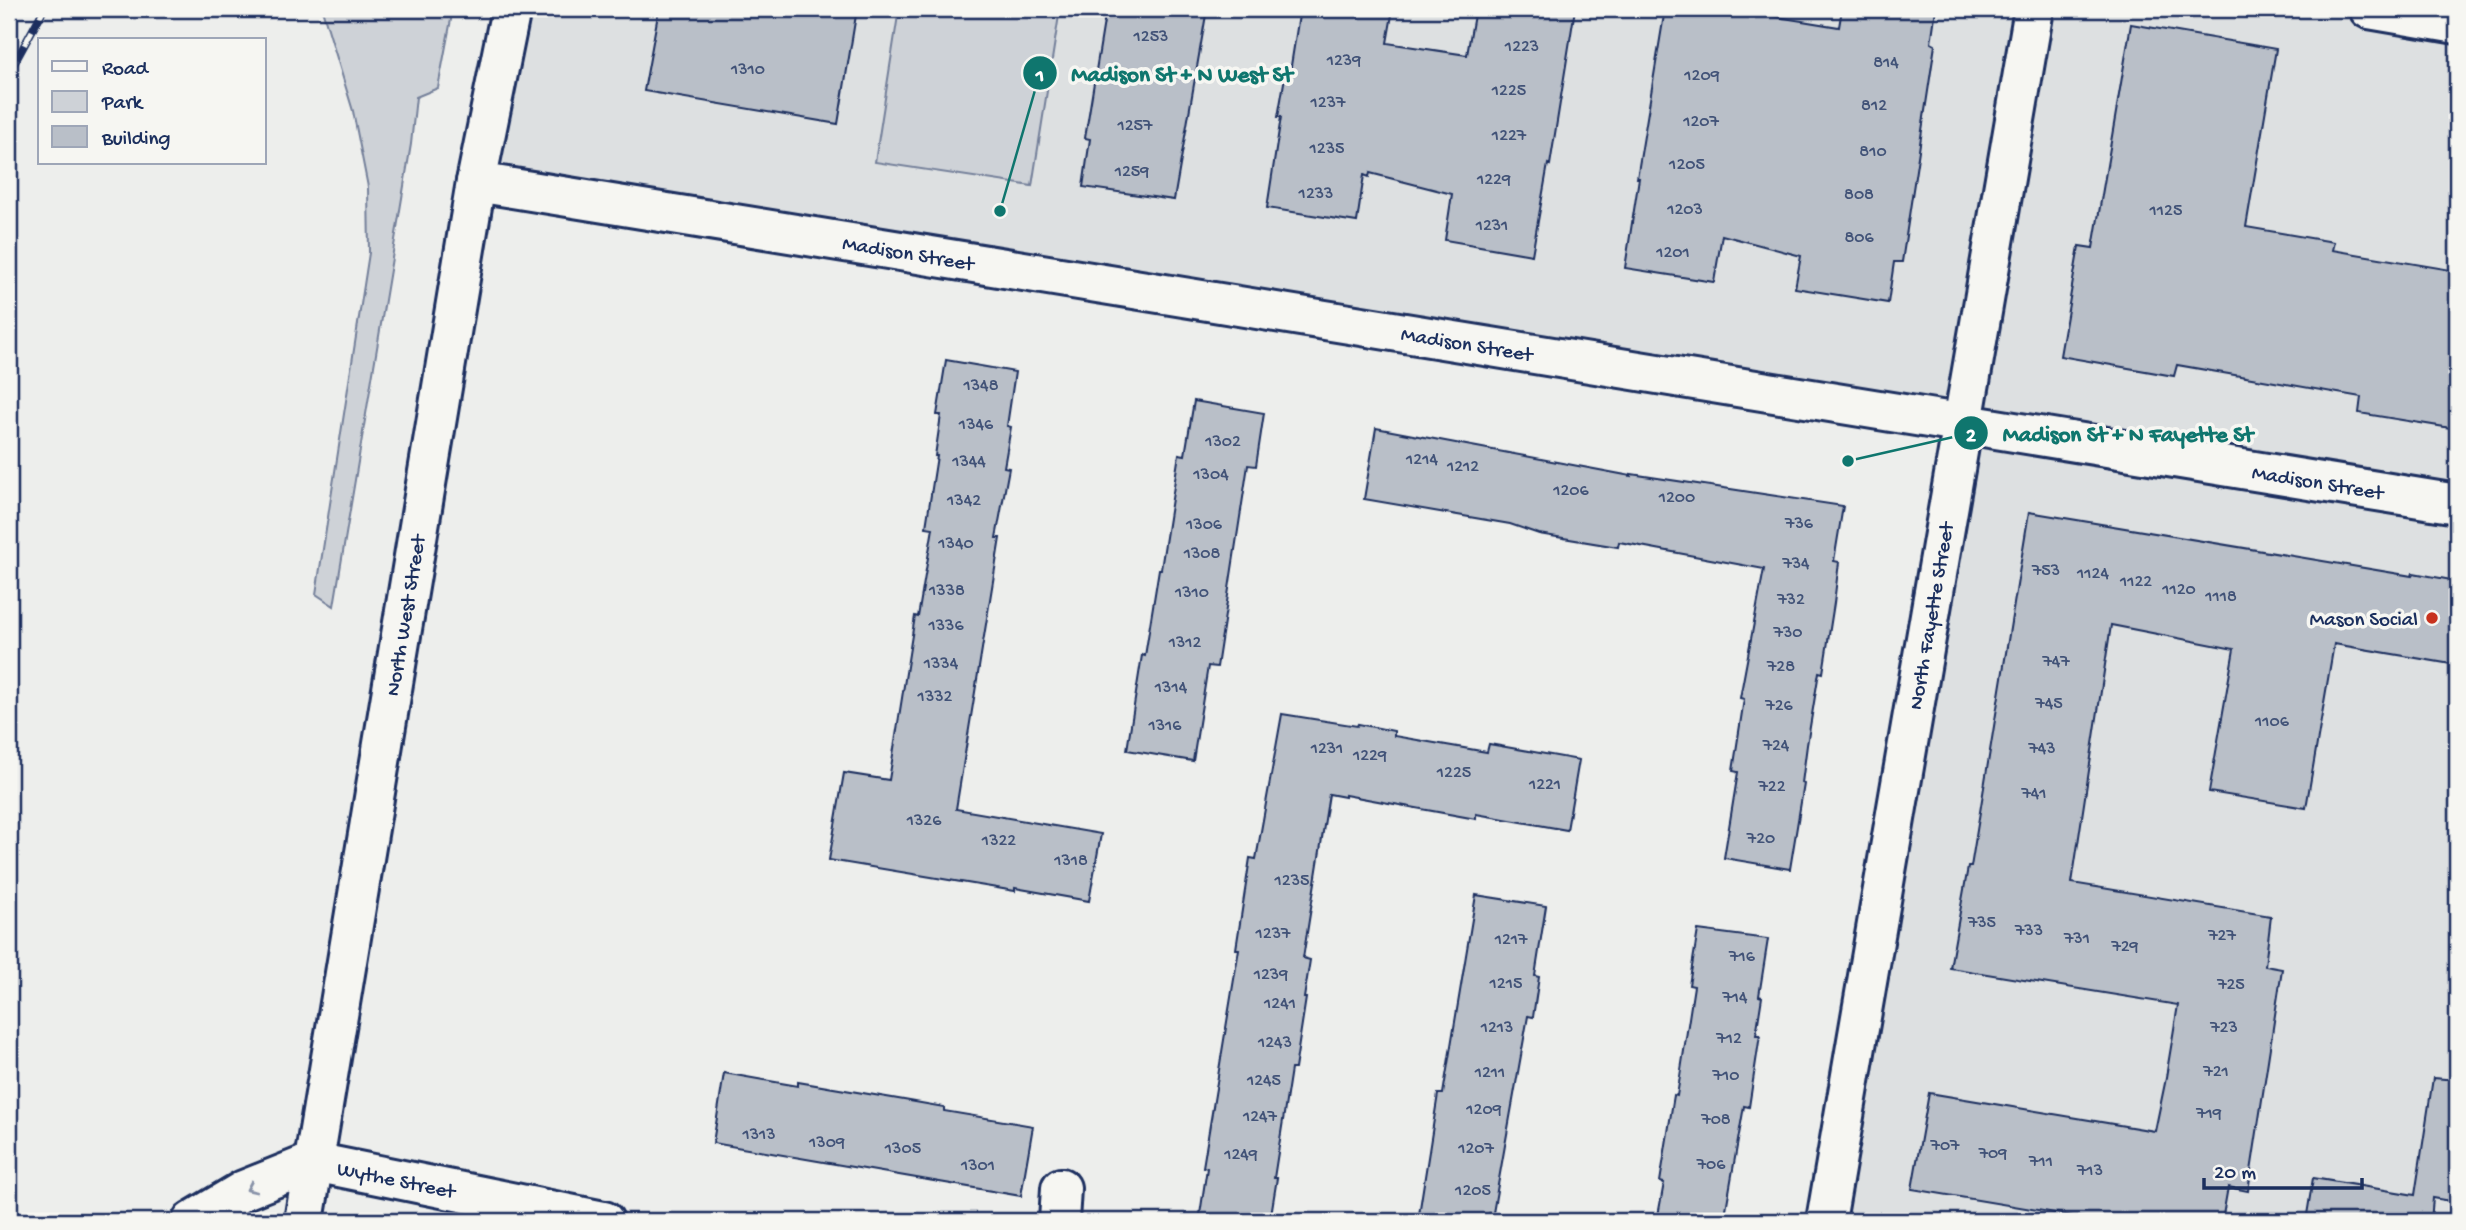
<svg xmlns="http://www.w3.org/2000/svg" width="2466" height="1230" viewBox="0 0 2466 1230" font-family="'Gochi Hand',sans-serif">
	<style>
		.built { fill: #dde0e1 }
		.green { fill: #ced2d7; stroke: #74809a; stroke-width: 2 }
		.building { fill: #b9bfc8; stroke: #1b2f5e; stroke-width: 2 }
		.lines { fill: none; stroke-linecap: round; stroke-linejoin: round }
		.minor-casing { stroke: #1b2f5e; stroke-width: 44 }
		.major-casing { stroke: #1b2f5e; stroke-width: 44 }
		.minor { stroke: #f6f6f2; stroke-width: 38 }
		.major { stroke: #f6f6f2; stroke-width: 38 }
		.rail-casing { stroke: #1b2f5e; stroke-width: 8 }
		.rail { stroke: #f6f6f2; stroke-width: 5; stroke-dasharray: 16; stroke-linecap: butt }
		.oneway { stroke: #8892a8 }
		.poi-dot { fill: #c8321e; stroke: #f6f6f2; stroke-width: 2.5 }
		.labels { text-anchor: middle; stroke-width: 7; stroke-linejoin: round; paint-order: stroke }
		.number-label { font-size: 18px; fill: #425378 }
		.street-label { font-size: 21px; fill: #1b2f5e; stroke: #f6f6f2 }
		.poi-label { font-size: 21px; fill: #1b2f5e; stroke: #f6f6f2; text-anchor: end }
		.leader { fill: none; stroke: #0f766e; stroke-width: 2.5 }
		.callout-dot { fill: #0f766e; stroke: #f6f6f2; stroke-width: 2.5 }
		.mark-label { font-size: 21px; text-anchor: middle; font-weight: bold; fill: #fff }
		.callout-label { font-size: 23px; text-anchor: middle; font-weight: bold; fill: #0f766e; stroke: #f6f6f2; stroke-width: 7; stroke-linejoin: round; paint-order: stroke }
	</style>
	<rect width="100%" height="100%" fill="#edeeec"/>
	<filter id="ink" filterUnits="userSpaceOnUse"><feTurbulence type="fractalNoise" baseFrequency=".0143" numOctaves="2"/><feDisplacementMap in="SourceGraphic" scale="14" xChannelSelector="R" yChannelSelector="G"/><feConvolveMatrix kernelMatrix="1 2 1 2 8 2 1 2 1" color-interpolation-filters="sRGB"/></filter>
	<g filter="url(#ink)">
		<path class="built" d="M503,9H2457V1221H1825L1964,418L476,177Z"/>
		<path class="green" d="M322,9H453L438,88L416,97L411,144L334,606L316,594L369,253L368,187L353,111Z
			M899,9H1060L1032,186L875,162Z"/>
		<path class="building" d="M659,9H857L838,124L644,91Z
			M1106,9H1207L1174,200L1083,187L1090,139L1085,138Z
			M1300,9H1393L1387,43L1467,55L1475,9H1575L1550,165L1548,164L1532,255L1445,240L1452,194L1370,173L1369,177L1364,175L1357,222L1267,208L1281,117H1278L1286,71L1290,72Z
			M1665,9H1759V14L1839,27L1842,9H1936L1931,43L1935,45L1902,262H1894L1888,303L1795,288L1801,256L1722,235L1714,282L1625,268L1639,178H1637Z
			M2131,24L2276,49L2246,227L2334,242L2332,250L2457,271V429L2359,413L2361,397L2177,365L2174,376L2060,356L2079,246L2093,248Z
			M946,360L1015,372L1007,426L1011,427L1004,467L1009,468L996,538H1000L956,809L1101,834L1089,901L1015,888V891L829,860L844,773L889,780L915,616L918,617L933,528L926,527L937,456H935L941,415H937Z
			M1194,401L1264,413L1256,466L1248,465L1217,667L1208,666L1193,761L1127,750L1142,655L1145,656L1159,569H1161L1179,454L1185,455Z
			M1376,428L1631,476V474L1843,506L1834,561L1839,562L1834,603L1823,673L1819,672L1807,745L1802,783L1804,784L1790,869L1724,858L1738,772L1733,771L1744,699L1740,698L1764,569L1619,542L1618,547L1539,534L1510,524L1364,499Z
			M2029,512L2412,576L2413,573L2457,581V665L2334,644L2306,808L2209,792L2234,649L2111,625L2072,883L2271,916L2265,966L2282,969L2248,1191L2228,1187L2222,1221H2103L1912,1189L1929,1093L2155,1131L2165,1083L2178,1005L1950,968L1968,867H1971Z
			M1282,714L1357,726L1358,724L1394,731V736L1487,752L1489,744L1579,760L1567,830L1476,814V819L1345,795V797L1329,794L1303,958L1310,960L1304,998H1306L1295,1069H1291L1274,1178H1277L1270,1221H1199L1207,1168L1203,1167L1239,949H1236L1250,858L1256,859Z
			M1476,895L1546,906L1535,976L1539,977L1533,1017L1528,1016L1493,1213H1489L1487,1221H1418L1438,1094H1443Z
			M1698,930L1768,939L1759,996L1762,997L1756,1035H1760L1749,1107L1744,1106L1724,1221H1657L1664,1183L1660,1182L1674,1095L1677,1096L1694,986L1689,985Z
			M724,1073L798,1086V1082L904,1100L944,1107V1111L1033,1126L1021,1196L713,1143Z
			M2433,1078L2457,1080V1202L2433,1198L2431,1221H2306L2313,1178L2415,1195Z"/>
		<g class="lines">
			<defs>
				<g id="minor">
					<path d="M2369,9L2457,24"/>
					<path id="s1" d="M476,182L2457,504"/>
					<path id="s2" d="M314,1162L604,1221"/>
					<path id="s3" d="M304,1221L476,182L511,9"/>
					<path d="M1059,1221L1061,1188"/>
					<path id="s4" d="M1826,1221L2034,9"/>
				</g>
				<path id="major" d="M192,1221L244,1190L314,1162"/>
			</defs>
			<use href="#minor" class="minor-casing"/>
			<use href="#major" class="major-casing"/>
			<use href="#minor" class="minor"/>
			<use href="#major" class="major"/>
			<defs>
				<path id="rail" d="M9,73L44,9"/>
			</defs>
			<use href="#rail" class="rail-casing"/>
			<use href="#rail" class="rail"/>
		</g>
		<defs><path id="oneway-chevron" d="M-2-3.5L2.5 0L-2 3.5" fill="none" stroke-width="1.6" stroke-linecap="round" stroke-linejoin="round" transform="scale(1.75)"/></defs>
		<use class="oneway" href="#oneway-chevron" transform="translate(251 1188) rotate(156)"/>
	</g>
	<circle class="poi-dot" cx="2432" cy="618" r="7"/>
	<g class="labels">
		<g class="number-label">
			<text x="1151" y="41">1253</text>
			<text x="1522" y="51">1223</text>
			<text x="1344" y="65">1239</text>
			<text x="1886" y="67">814</text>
			<text x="748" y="74">1310</text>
			<text x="1702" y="80">1209</text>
			<text x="1509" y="95">1225</text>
			<text x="1328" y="107">1237</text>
			<text x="1874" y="110">812</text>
			<text x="1701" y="126">1207</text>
			<text x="1135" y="130">1257</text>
			<text x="1509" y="140">1227</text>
			<text x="1327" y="153">1235</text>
			<text x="1873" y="156">810</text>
			<text x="1687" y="169">1205</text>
			<text x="1132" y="176">1259</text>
			<text x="1494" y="184">1229</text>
			<text x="1316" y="198">1233</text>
			<text x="1859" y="199">808</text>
			<text x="1685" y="214">1203</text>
			<text x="2166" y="215">1125</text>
			<text x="1492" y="230">1231</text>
			<text x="1859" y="242">806</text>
			<text x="1673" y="257">1201</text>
			<text x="981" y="390">1348</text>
			<text x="976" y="429">1346</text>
			<text x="1223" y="446">1302</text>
			<text x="1422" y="464">1214</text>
			<text x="969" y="466">1344</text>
			<text x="1463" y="471">1212</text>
			<text x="1211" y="479">1304</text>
			<text x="1571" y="495">1206</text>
			<text x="1677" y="502">1200</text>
			<text x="964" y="505">1342</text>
			<text x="1799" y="528">736</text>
			<text x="1204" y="529">1306</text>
			<text x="956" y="548">1340</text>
			<text x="1202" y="558">1308</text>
			<text x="1796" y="568">734</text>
			<text x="2046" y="575">753</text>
			<text x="2093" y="578">1124</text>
			<text x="2136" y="586">1122</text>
			<text x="2179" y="594">1120</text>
			<text x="947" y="595">1338</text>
			<text x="1192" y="597">1310</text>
			<text x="2221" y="601">1118</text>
			<text x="1791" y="604">732</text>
			<text x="946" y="630">1336</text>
			<text x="1788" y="637">730</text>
			<text x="1185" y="647">1312</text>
			<text x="2056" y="666">747</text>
			<text x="941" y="668">1334</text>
			<text x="1781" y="671">728</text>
			<text x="1171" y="692">1314</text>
			<text x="935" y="701">1332</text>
			<text x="2049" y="708">745</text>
			<text x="1779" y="710">726</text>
			<text x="2272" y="726">1106</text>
			<text x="1165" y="730">1316</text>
			<text x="1776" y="750">724</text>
			<text x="1327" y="753">1231</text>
			<text x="2042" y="753">743</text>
			<text x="1370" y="760">1229</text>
			<text x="1454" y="777">1225</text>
			<text x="1545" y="789">1221</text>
			<text x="1772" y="791">722</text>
			<text x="2034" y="798">741</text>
			<text x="924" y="825">1326</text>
			<text x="1761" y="843">720</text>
			<text x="999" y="845">1322</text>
			<text x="1071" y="865">1318</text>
			<text x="1292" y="885">1235</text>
			<text x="1982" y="927">735</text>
			<text x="2029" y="935">733</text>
			<text x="1273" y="938">1237</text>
			<text x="2222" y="940">727</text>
			<text x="2077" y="943">731</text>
			<text x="1511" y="944">1217</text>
			<text x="2125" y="951">729</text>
			<text x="1742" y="961">716</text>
			<text x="1271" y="979">1239</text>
			<text x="1506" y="988">1215</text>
			<text x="2231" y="989">725</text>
			<text x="1735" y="1002">714</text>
			<text x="1280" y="1008">1241</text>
			<text x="1497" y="1032">1213</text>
			<text x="2224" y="1032">723</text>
			<text x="1729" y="1043">712</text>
			<text x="1275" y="1047">1243</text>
			<text x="2216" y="1076">721</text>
			<text x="1490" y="1077">1211</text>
			<text x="1726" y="1080">710</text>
			<text x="1264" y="1085">1245</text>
			<text x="1484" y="1114">1209</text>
			<text x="2209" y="1118">719</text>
			<text x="1260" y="1121">1247</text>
			<text x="1716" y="1124">708</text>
			<text x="759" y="1139">1313</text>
			<text x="827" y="1147">1309</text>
			<text x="1945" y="1150">707</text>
			<text x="903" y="1153">1305</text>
			<text x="1476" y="1153">1207</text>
			<text x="1993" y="1158">709</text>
			<text x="1241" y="1159">1249</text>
			<text x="2041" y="1166">711</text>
			<text x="1711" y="1169">706</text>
			<text x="978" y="1170">1301</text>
			<text x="2090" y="1175">713</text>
			<text x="1473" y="1195">1205</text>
		</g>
		<g class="street-label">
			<text dy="7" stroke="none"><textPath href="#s1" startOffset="438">Madison Street</textPath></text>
			<text dy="7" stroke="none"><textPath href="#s1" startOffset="1004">Madison Street</textPath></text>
			<text dy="7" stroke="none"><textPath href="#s1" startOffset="1866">Madison Street</textPath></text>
			<text dy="7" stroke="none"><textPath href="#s3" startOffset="614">North West Street</textPath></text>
			<text dy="7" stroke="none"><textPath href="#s4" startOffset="614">North Fayette Street</textPath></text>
			<text dy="7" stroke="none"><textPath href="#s2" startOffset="84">Wythe Street</textPath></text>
		</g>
		<g class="poi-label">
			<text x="2418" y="625">Mason Social</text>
		</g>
	</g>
	<path class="leader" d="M1000 211L1040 73M1848 461L1971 433"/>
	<g class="callout-dot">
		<circle cx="1000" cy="211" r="7"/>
		<circle cx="1848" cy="461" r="7"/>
		<circle cx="1040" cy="73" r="18"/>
		<circle cx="1971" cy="433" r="18"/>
	</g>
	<g class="mark-label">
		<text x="1040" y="81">1</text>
		<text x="1971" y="441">2</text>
	</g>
	<g class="callout-label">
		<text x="1182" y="81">Madison St + N West St</text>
		<text x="2128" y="441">Madison St + N Fayette St</text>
	</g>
	<rect width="2466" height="1230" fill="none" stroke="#f6f6f2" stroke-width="35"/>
	<rect x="18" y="18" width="2431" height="1195" fill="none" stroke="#1b2f5e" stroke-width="2.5" filter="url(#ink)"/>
	<rect x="38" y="38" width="228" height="126" fill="#f6f6f2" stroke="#9ea6b7" stroke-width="2"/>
	<rect x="52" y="61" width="35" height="10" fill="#f6f6f2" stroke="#9ea6b7" stroke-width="2"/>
	<text x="102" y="74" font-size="21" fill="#1b2f5e">Road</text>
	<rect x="52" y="91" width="35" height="21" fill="#ced2d7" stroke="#9ea6b7" stroke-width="2"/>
	<text x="102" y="108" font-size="21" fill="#1b2f5e">Park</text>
	<rect x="52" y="126" width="35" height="21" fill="#b9bfc8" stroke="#9ea6b7" stroke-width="2"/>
	<text x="102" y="144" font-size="21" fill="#1b2f5e">Building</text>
	<path d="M2204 1178v10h158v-10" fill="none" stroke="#1b2f5e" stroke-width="3.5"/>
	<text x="2214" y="1178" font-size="21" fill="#1b2f5e" stroke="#f6f6f2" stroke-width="5" paint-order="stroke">20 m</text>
</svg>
